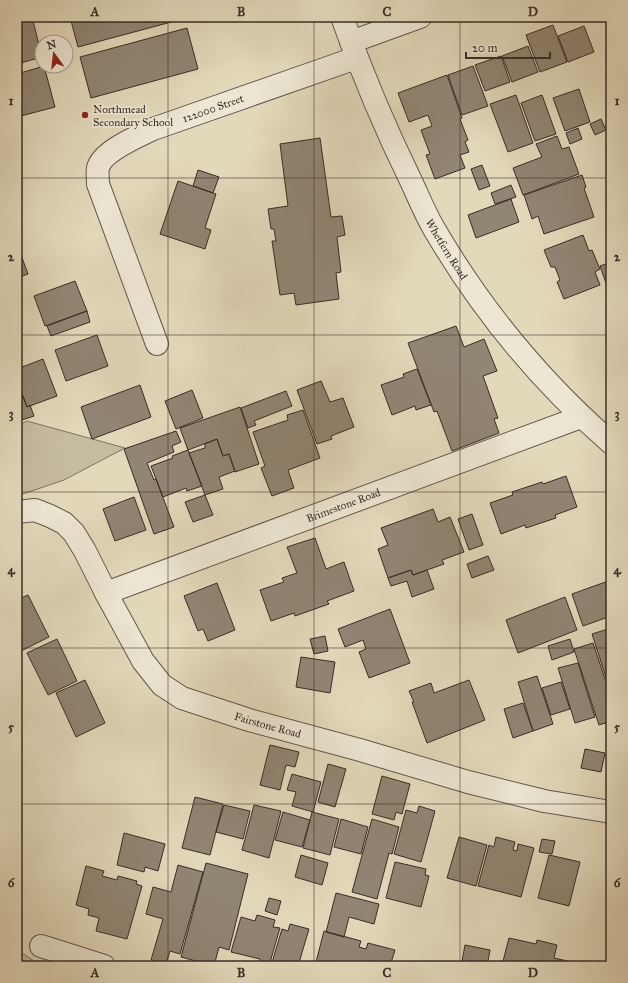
<svg xmlns="http://www.w3.org/2000/svg" width="628" height="983" viewBox="0 0 628 983" font-family="'IM FELL Great Primer',serif">
	<style>
		.green { fill: #c5bba1; stroke: #7f7464 }
		.building { fill: #918573; stroke: #392c27 }
		.lines { fill: none; stroke-linecap: round; stroke-linejoin: round }
		.minor-casing { stroke: #63574c; stroke-width: 24 }
		.minor { stroke: #ece6d2; stroke-width: 22 }
		.grid { fill: none; stroke: #392c27; stroke-width: 1; stroke-opacity: 0.55 }
		.poi-dot { fill: #8f2418; stroke: #ece6d2; stroke-width: 1.5 }
		.labels { text-anchor: middle; stroke-width: 3.5; stroke-linejoin: round; paint-order: stroke }
		.street-label { font-size: 11px; fill: #392c27; stroke: #ece6d2 }
		.poi-label { font-size: 11px; fill: #392c27; stroke: #ece6d2; text-anchor: start }
		.neatline { fill: none; stroke: #392c27; stroke-width: 1.5 }
		.grid-label { font-size: 13px; text-anchor: middle; font-weight: bold; fill: #392c27 }
	</style>
	<rect width="100%" height="100%" fill="#e2d8ba"/>
	<filter id="stains"><feTurbulence type="fractalNoise" baseFrequency=".005" numOctaves="4"/><feColorMatrix values="0 0 0 0 .2 0 0 0 0 .09 0 0 0 0 .02 0 0 0 .5 -.17"/></filter>
	<radialGradient id="worn" r=".72"><stop offset=".6" stop-color="#630" stop-opacity="0"/><stop offset="1" stop-color="#630" stop-opacity=".3"/></radialGradient>
	<path class="green" d="M27,421L125,448L64,480L17,496V426Z
		M17,950L42,966H17Z"/>
	<path class="building" d="M21,17H32L42,57L17,64V18Z
		M70,17H190L78,47Z
		M553,25L567,62L540,72L526,35Z
		M584,26L594,52L568,62L558,36Z
		M187,28L198,69L91,98L80,57Z
		M528,46L538,72L512,82L502,56Z
		M501,56L510,82L485,91L475,65Z
		M44,66L55,107L17,117V74Z
		M473,66L488,106L462,115L448,75Z
		M447,75L462,118L460,119L468,140L465,142L469,152L460,155L465,168L435,179L426,155L430,154L421,130L432,126L428,115L409,122L398,93Z
		M579,89L590,122L565,131L553,98Z
		M516,95L533,143L508,152L490,104Z
		M542,95L556,134L535,141L521,103Z
		M601,119L606,130L595,135L590,124Z
		M578,128L582,139L570,144L566,133Z
		M557,136L562,149L569,147L579,174L523,195L513,168L542,157L536,144Z
		M320,138L331,217L342,216L345,235L337,237L341,272L336,273L339,299L296,305L294,293L280,295L272,241H276L274,229H271L268,209L288,206L280,144Z
		M482,165L490,186L479,190L471,169Z
		M198,170L219,177L213,193L193,186Z
		M582,175L586,187L584,188L594,217L544,234L538,216L532,219L524,195Z
		M178,181L216,194L205,228L211,230L205,249L160,234Z
		M511,185L516,197L495,204L491,193Z
		M511,199L519,222L476,238L468,215Z
		M583,235L589,251L592,250L600,269L595,272L600,285L564,299L557,282L560,280L555,267H551L544,250Z
		M17,244L28,274L17,278Z
		M611,262V288L608,289L600,266Z
		M75,281L87,311L45,326L34,296Z
		M87,311L90,322L51,336L47,326Z
		M456,326L464,347L484,339L497,371L483,376L498,418L494,419L499,433L452,451L437,411L434,412L408,343Z
		M97,335L108,366L66,381L55,350Z
		M43,359L57,396L27,407L17,380V369Z
		M417,369L431,405L416,410L415,406L392,415L381,385L404,377L403,374Z
		M17,380L27,407L30,405L34,416L22,420L17,406Z
		M321,381L330,402L343,398L354,427L331,436L332,439L317,444L297,390Z
		M140,385L151,417L92,439L81,407Z
		M192,390L203,418L176,429L165,401Z
		M286,391L292,406L254,421L256,425L248,428L241,408Z
		M240,407L259,464L235,472L229,454L223,456L217,439L188,450L180,428Z
		M303,410L320,458L288,470L294,488L272,496L261,468L265,466L253,432L288,420L287,415Z
		M176,431L181,442L172,446L174,452L147,463L154,480L156,479L174,527L154,534L124,449Z
		M217,439L223,456L229,454L235,471L219,477L223,489L205,495L189,453L205,448V444Z
		M188,450L202,486L187,491L186,488L163,497L151,466L173,458L172,456Z
		M566,476L577,507L555,515L556,518L526,528L525,525L501,534L490,503L513,495L512,492L542,482L543,484Z
		M205,495L213,515L193,522L185,502Z
		M134,497L146,530L115,541L103,509Z
		M433,509L438,522L450,517L464,552L442,560L444,564L413,575L411,570L388,578L378,549L388,545L381,528Z
		M472,514L483,545L469,550L458,519Z
		M315,538L326,569L344,562L354,591L327,601L329,604L295,616L294,613L271,621L260,590L284,582L282,578L297,573L287,547Z
		M488,556L494,570L472,578L467,564Z
		M411,570L413,575L427,570L434,589L412,597L407,581L391,586L388,578Z
		M611,580V616L583,626L572,594Z
		M217,583L235,630L208,641L203,629L198,631L184,596Z
		M28,595L49,637L19,652L17,646V600Z
		M565,597L577,630L518,653L506,620Z
		M390,609L410,663L369,678L359,652L366,649L363,640L345,647L338,629Z
		M611,628V693L592,634Z
		M325,636L328,651L314,654L310,639Z
		M57,639L77,681L48,695L27,653Z
		M570,639L574,652L552,660L548,646Z
		M593,643L611,697V721L599,725L574,649Z
		M301,657L335,662L330,693L296,687Z
		M578,663L595,717L575,723L558,668Z
		M537,676L553,724L533,731L518,682Z
		M85,680L105,723L76,737L56,693Z
		M469,680L485,720L427,743L412,702H414L409,691L431,683L434,693Z
		M561,682L570,709L551,715L542,688Z
		M523,703L533,731L513,738L504,709Z
		M270,745L299,752L295,767L286,765L280,790L260,785Z
		M585,749L605,753L601,772L581,768Z
		M328,764L346,769L335,807L318,802Z
		M292,774L321,782L313,812L292,806L296,792L287,790Z
		M382,776L410,784L402,814L396,812L394,820L372,814Z
		M195,797L223,804L210,855L182,848Z
		M224,805L250,811L243,839L216,832Z
		M254,805L281,811L269,858L242,850Z
		M419,806L435,811L421,862L394,854L406,810L417,813Z
		M283,812L310,820L302,847L275,840Z
		M312,812L339,819L330,855L303,848Z
		M341,819L368,827L361,854L334,847Z
		M372,819L399,827L392,854L389,853L377,899L352,892Z
		M124,833L165,844L158,871L145,867L144,872L117,865Z
		M459,837L487,845L476,886L447,878Z
		M496,837L515,842L513,850L517,851L518,844L534,848L521,897L478,886L489,845L494,847Z
		M542,839L555,841L552,854L539,852Z
		M301,855L328,863L322,885L295,877Z
		M549,855L580,862L569,906L538,898Z
		M395,862L426,869L425,875L429,876L421,907L386,898Z
		M206,863L248,874L229,950L219,947L214,966L181,957Z
		M178,865L203,872L180,954L170,951L166,964L151,960L163,919L146,914L153,887L171,892Z
		M86,866L104,871L102,876L117,880L118,876L137,881L136,884L142,886L127,939L96,931L99,918L88,915L89,909L76,905Z
		M336,893L379,904L374,924L349,917L344,937L326,932Z
		M269,898L281,901L277,915L265,911Z
		M257,915L275,920L273,927L280,928L269,966L259,964L260,959L231,952L241,917L255,921Z
		M290,924L309,929L298,966H271L282,929L288,931Z
		M324,931L361,941L359,947L366,949L368,943L395,950L390,966H315Z
		M509,938L536,944L537,940L557,945L554,958L572,962L571,966L502,965Z
		M465,945L490,950L487,966L462,961Z"/>
	<g class="lines">
		<defs>
			<g id="minor">
				<path id="s1" d="M342,17C362,73 385,128 411,181C418,196 425,213 433,227C480,308 541,382 611,443"/>
				<path d="M351,42L420,17"/>
				<path id="s2" d="M157,344L98,184C98,179 97,173 98,168C102,151 139,136 153,129L356,58"/>
				<path id="s3" d="M17,512L35,510L50,516L64,523L74,533L85,551L106,593L143,661L162,685L182,698L249,720L360,750L468,782L544,801L611,812"/>
				<path id="s4" d="M106,593L581,417"/>
				<path d="M41,946L104,966"/>
			</g>
		</defs>
		<use href="#minor" class="minor-casing"/>
		<use href="#minor" class="minor"/>
	</g>
	<path class="grid" d="M168,17V966M314,17V966M460,17V966M17,178H611M17,335H611M17,492H611M17,648H611M17,804H611"/>
	<circle class="poi-dot" cx="85" cy="115" r="4"/>
	<g class="labels">
		<g class="street-label">
			<text dy="4" stroke="none"><textPath href="#s2" startOffset="319">122000 Street</textPath></text>
			<text dy="4" stroke="none"><textPath href="#s1" startOffset="255">Whetfern Road</textPath></text>
			<text dy="4" stroke="none"><textPath href="#s4" startOffset="253">Brimestone Road</textPath></text>
			<text dy="4" stroke="none"><textPath href="#s3" startOffset="354">Fairstone Road</textPath></text>
		</g>
		<g class="poi-label">
			<text x="93" y="113">Northmead<tspan x="93" dy="13">Secondary School</tspan></text>
		</g>
	</g>
	<rect width="628" height="983" fill="none" stroke="#e2d8ba" stroke-width="44"/>
	<g transform="translate(54 54) rotate(345)"><circle r="19" fill="#ece6d2" stroke="#a49c8e"/>
	<path d="M0-3L7 15L0 10L-7 15Z" fill="#8f2418"/>
	<text y="-6" font-size="11" font-weight="bold" text-anchor="middle" fill="#392c27">N</text>
	</g>
	<path d="M466 52v6h84v-6" fill="none" stroke="#392c27" stroke-width="2"/>
	<text x="472" y="52" font-size="12" fill="#392c27" stroke="#ece6d2" stroke-width="3" paint-order="stroke">20 m</text>
	<rect x="22" y="22" width="584" height="939" class="neatline"/>
	<g class="grid-label">
		<text x="95" y="16">A</text>
		<text x="241" y="16">B</text>
		<text x="387" y="16">C</text>
		<text x="533" y="16">D</text>
		<text x="11" y="105">1</text>
		<text x="617" y="105">1</text>
		<text x="11" y="261">2</text>
		<text x="617" y="261">2</text>
		<text x="11" y="418">3</text>
		<text x="617" y="418">3</text>
		<text x="11" y="574">4</text>
		<text x="617" y="574">4</text>
		<text x="11" y="731">5</text>
		<text x="617" y="731">5</text>
		<text x="11" y="887">6</text>
		<text x="617" y="887">6</text>
		<text x="95" y="977">A</text>
		<text x="241" y="977">B</text>
		<text x="387" y="977">C</text>
		<text x="533" y="977">D</text>
	</g>
	<rect width="100%" height="100%" filter="url(#stains)"/>
	<rect width="100%" height="100%" fill="url(#worn)"/>
</svg>
